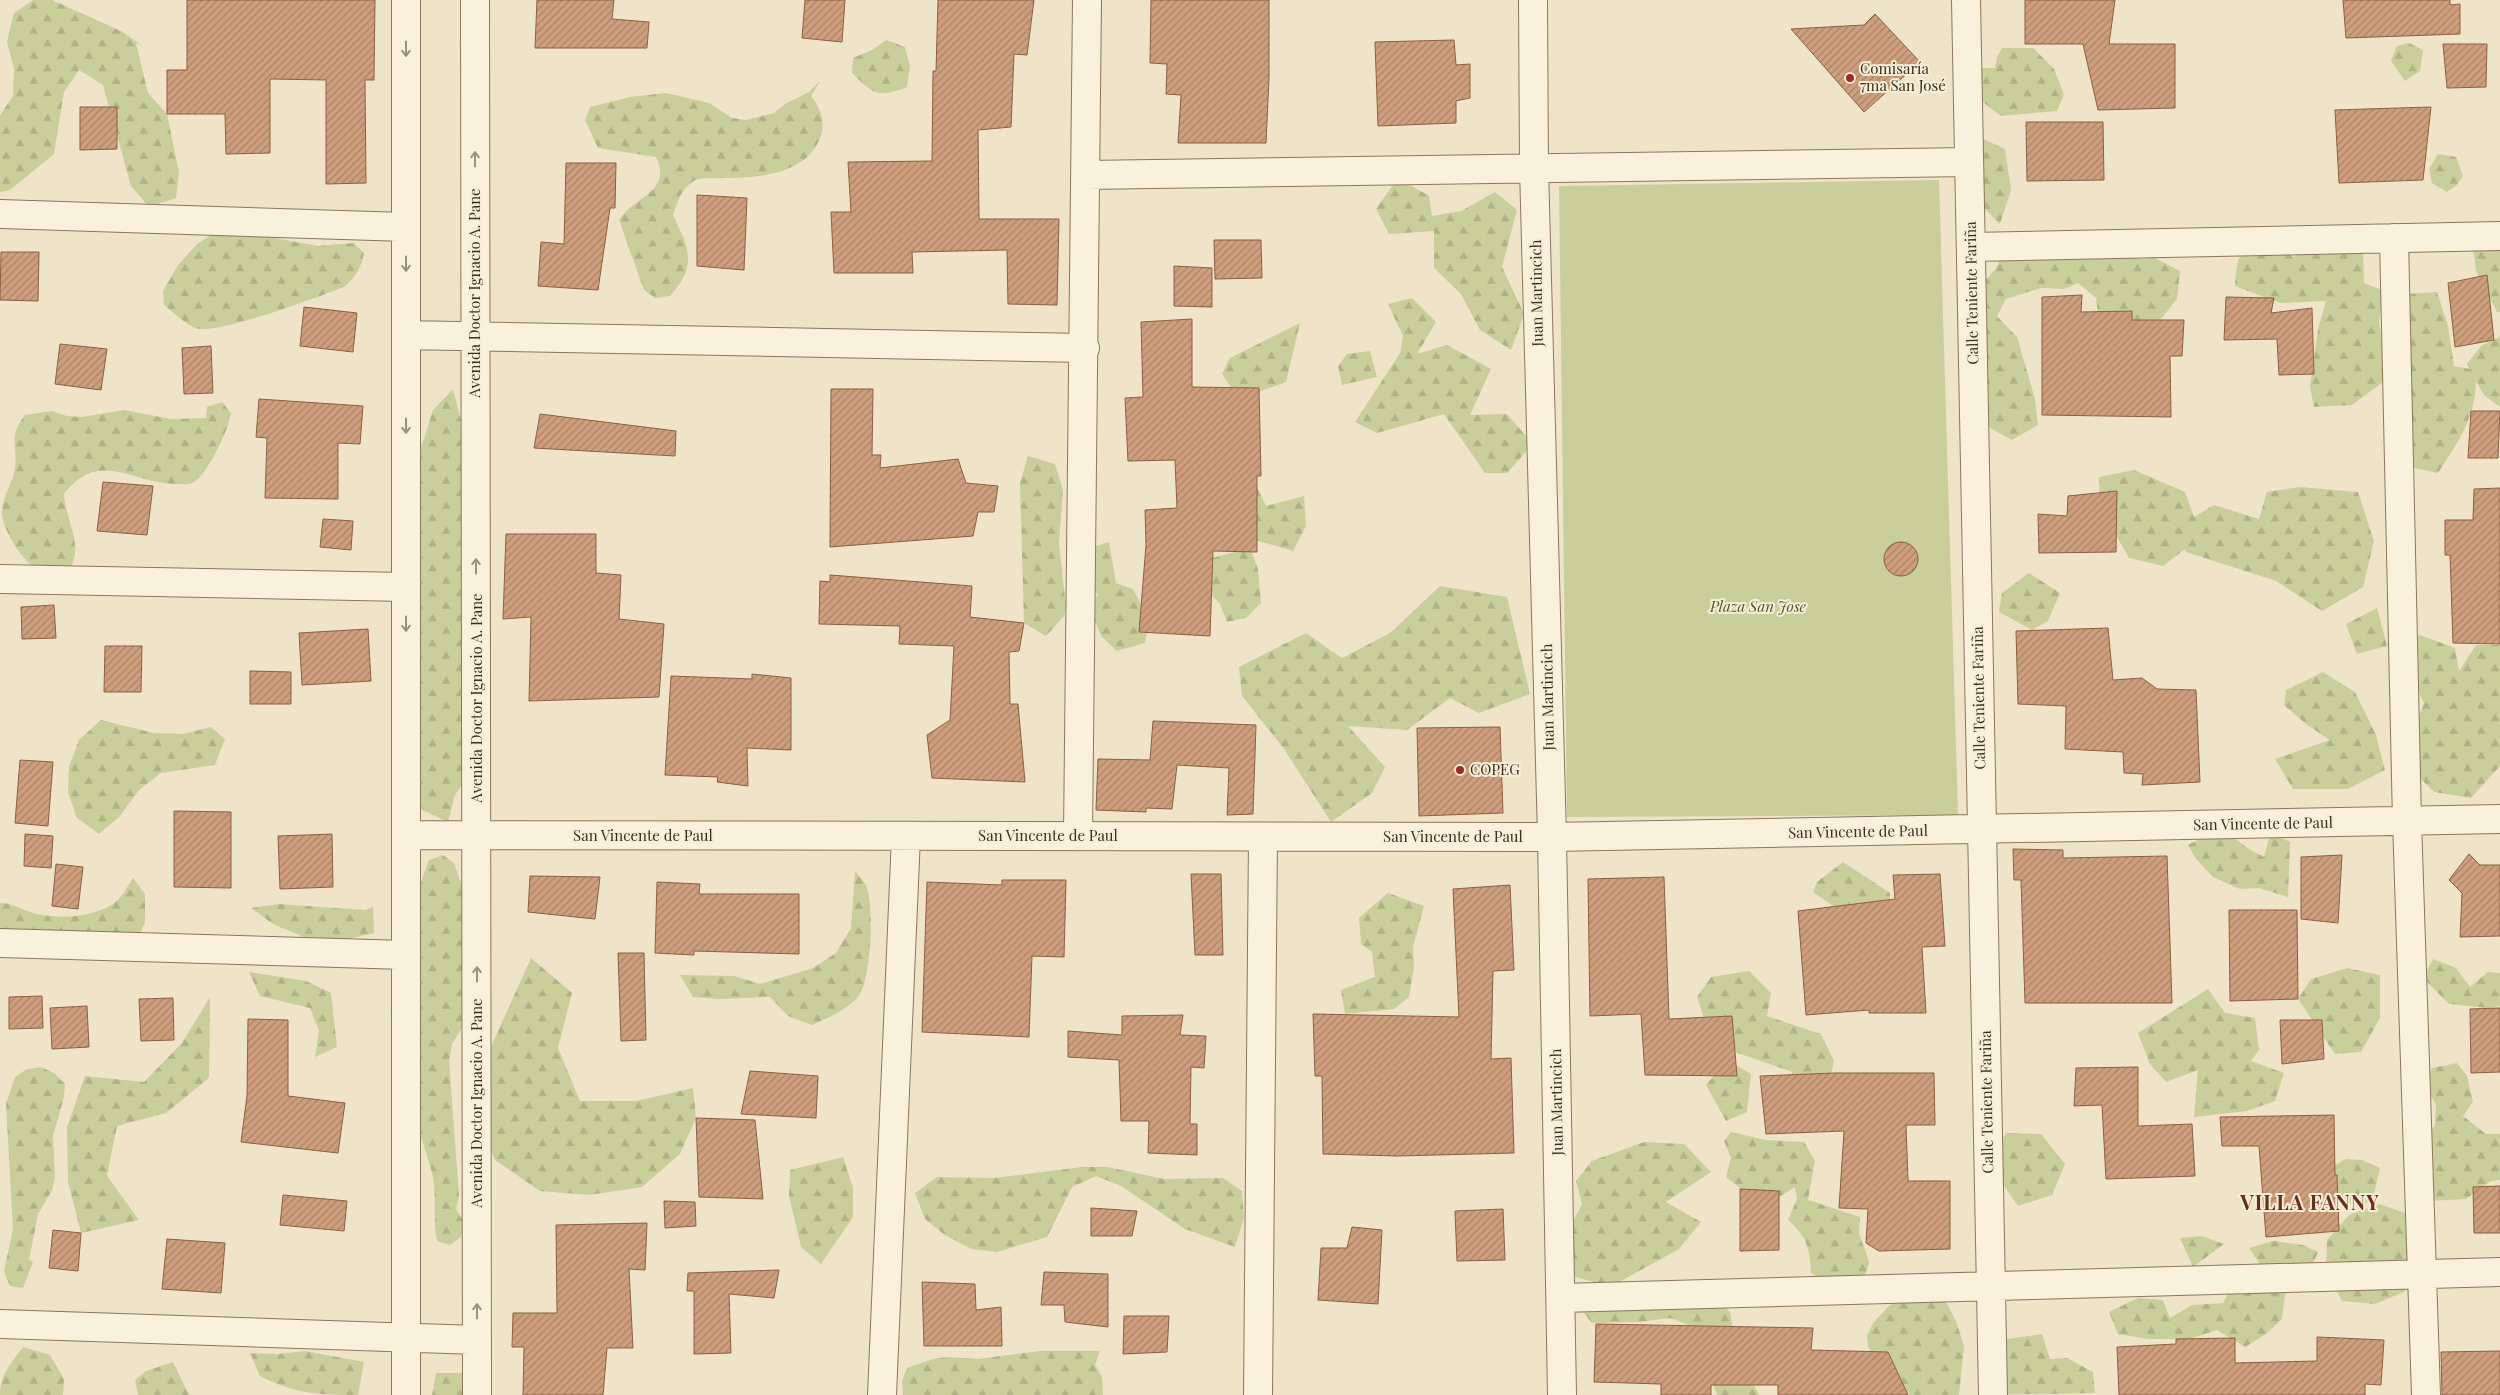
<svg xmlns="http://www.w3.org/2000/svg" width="2500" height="1395" viewBox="0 0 2500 1395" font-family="'Playfair Display',serif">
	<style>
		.forest { fill: url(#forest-firs) }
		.green { fill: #c9cf9b }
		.building { fill: url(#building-hatch); stroke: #8d5f41 }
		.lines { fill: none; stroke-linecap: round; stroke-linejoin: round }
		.street-casing { stroke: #8d765c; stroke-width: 30 }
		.street { stroke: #faf1dc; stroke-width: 28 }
		.oneway { stroke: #9c907e }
		.poi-dot { fill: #9e2a2b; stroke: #f7eed8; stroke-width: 2 }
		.labels { text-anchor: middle; stroke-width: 4; stroke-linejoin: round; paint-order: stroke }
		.poi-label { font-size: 15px; fill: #3d2e20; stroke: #f7eed8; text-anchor: start }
		.street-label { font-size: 15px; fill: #3d2e20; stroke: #f7eed8 }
		.park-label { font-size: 15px; font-style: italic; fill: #4d5a26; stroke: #f7eed8 }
		.district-label { font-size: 20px; font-weight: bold; letter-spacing: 1px; fill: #6b2e1e; stroke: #f7eed8 }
	</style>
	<defs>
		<pattern id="forest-firs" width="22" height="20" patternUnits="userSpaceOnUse" patternTransform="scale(1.25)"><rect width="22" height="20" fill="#c9cf9b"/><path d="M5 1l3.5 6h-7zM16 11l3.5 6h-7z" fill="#aeb285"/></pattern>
		<pattern id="building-hatch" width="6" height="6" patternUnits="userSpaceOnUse" patternTransform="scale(1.25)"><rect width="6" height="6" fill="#cf9f7d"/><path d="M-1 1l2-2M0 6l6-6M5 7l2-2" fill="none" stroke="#a98266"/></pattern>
	</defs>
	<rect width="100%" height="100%" fill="#f0e4c8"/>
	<path class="forest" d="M33,0H52L121,31L143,46L136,43L148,93L167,114L179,172L176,198L149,207L131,186L103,85L79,70L64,92L54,154L10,190L0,192V115L13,96L14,69L7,42L14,13Z
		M886,40L905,47L910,66L907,87C877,98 874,95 852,73L853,58L872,50Z
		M2409,43L2423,50L2420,71L2405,81L2391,61L2397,46Z
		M2002,48H2033L2054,69L2064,94L2057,111L2001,116L1984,103L1971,81L1981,68H1995L1997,57Z
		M821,80L811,96C821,109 826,122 820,138C806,176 754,178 720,178C713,179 700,177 694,181C681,188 678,202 673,215C689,249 698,265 670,296L655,298L644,290L619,220C634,196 673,192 656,157L598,148L585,120L590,107L630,97L666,93L709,103L732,118L746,120L774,113L785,104L809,92Z
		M1981,138L2005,149L2011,190L2000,224L1978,202Z
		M2438,154L2456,157L2463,176L2457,185L2447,192L2432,183L2429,169Z
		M1398,178L1429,196L1432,216L1461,211L1495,192L1517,210L1502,267L1524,314L1511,350L1480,330L1461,294L1434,268V231L1389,234L1376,209Z
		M2500,228V312H2497L2476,271L2473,246Z
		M241,232L318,246L354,243L364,253C361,268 356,277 344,287C320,296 216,336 195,328C184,323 173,312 164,305L163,291L178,265L197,244L211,235Z
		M2326,238L2363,244L2364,283L2384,291L2379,321L2383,352V382L2352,405L2314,407L2310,387L2318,329L2326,301L2280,303L2235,286C2237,249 2241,250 2275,240L2293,257Z
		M2004,245L2115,247L2139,259L2155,258L2180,271L2177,299L2143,341L2099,321L2096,298L2078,283L2064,289L2041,288L2006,299L1997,316L2017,337L2035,399L2038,425L2012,440L1990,428L1978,397L1987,368L1986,330L1979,287L1996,269Z
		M2437,292L2448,326L2454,366L2470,369L2467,364L2481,346L2500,337V407L2484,395L2476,381C2475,419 2458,442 2438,473L2410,467L2406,294Z
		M1412,298L1436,322L1417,354L1447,345L1491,369L1470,415L1507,414L1533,444L1507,473H1485L1444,414L1377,433L1355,422L1400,353L1403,336L1388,304Z
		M1300,323L1286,382L1239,399L1222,374L1230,358Z
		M1370,351L1377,377L1342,385L1338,366L1347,354Z
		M453,389L467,445L463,783L455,795L448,822L422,810L407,753L412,466L424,439L433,410Z
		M222,402L231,413C228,429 221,442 214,456C208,466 202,477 192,483C188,485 181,484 177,484C131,484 100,448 64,494C66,525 87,546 66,575C57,574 47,573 39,570C23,564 0,526 2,510C3,497 11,485 14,473C20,448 6,439 25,415L52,411L67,416L82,417L124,410L171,419L206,418L207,407Z
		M1028,456L1055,464L1063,490L1059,544L1066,606L1064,616L1046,636L1024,623L1020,483Z
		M2134,470L2185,492L2194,517L2214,505L2259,519L2267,492L2300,487L2358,492L2374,541L2363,587L2322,611L2276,581L2186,552L2185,549L2163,566L2129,558L2100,507L2099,477Z
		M1252,477L1266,506L1304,496L1306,526L1293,551L1255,540Z
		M1109,542L1116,583L1133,589L1149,619L1145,643L1117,651L1102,637L1090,611L1098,594L1075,582L1074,553Z
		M1250,548L1258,569L1261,603L1246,618L1227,622L1220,604L1200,583L1204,560Z
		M2029,573L2060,593L2048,621L2032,630L1999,612L2002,593Z
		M1440,586L1507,597L1530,694L1479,713L1450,698L1407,730L1348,726L1385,767L1372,793L1331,822L1284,749L1242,696L1239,667L1306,633L1342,658L1390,633Z
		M2377,608L2387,646L2357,654L2346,624Z
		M2420,635L2455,648L2459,671L2476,645H2500V766L2471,798L2434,792L2413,771L2415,726L2424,703L2415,685L2411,641Z
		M2323,672L2355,692L2376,735L2385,770L2348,789H2293L2275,759L2330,740L2307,725L2284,705L2286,690Z
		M101,720L154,733L183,734L211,727L225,739L215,765L161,773L139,790L120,816L99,834L77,818L68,792L69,767L79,740Z
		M2221,828L2249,849L2264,857L2271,832L2290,842L2288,897L2259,888L2240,889L2213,877L2196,859L2188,845Z
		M443,855L454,863L468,904L467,1020L452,1044L449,1061L459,1195L456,1209L465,1224L461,1237L450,1245L437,1241C432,1217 438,1192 431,1169C417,1119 394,1070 391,1018C390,1003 395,985 399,969C407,932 415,896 429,860Z
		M1843,862L1890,893L1889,928L1833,906L1813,892L1817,882Z
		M855,871C859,876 864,881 866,886C875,904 871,982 858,997C847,1010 827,1018 812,1025L788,1016L770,997L719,999L693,997L680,975L734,976L760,984L813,968L836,953L851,928Z
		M133,878L145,894V922L134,947L0,936V903C14,903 24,911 37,914C61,919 98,918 118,900C124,894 128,885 133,878Z
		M1388,893L1424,906L1413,947L1414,967L1409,997L1394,1009L1345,1014L1341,990L1375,977L1372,952L1361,944L1359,918Z
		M279,904L365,910L373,907L374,933L323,945L273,924L251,908Z
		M531,958L572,993L558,1048L580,1101H636L693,1088L696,1118L680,1154L642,1187L589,1195L540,1191L495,1160L473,1112L486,1058Z
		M2433,959L2456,968L2470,987L2488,972L2500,973V1006L2488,1008L2449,1004L2423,978Z
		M2347,968L2380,975V1018L2361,1052L2335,1054L2298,999L2311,979Z
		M1749,971L1771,993L1767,1016L1821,1034L1834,1061L1825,1099L1788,1093L1792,1072L1735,1052L1733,1029L1707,1027L1697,997L1711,977Z
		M249,972L306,981L331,993L337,1047L315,1057L319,1031L310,1008L260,996Z
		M2208,989L2225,1013L2255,1018L2259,1050L2251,1061L2284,1073L2275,1101L2247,1111L2194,1117L2198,1070L2166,1082L2150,1064L2138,1033Z
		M210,997L209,1078L166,1113L117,1126L107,1176L139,1220L81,1233L68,1182L67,1127L85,1076L144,1082L182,1043Z
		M1727,1060L1751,1074L1747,1112L1726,1121L1706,1085Z
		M2457,1063L2467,1076L2473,1102L2463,1116L2486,1134H2500V1180L2491,1181L2466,1199L2429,1201L2423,1136L2435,1126L2436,1104L2425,1087L2432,1068Z
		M41,1067L54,1073L65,1084L64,1097L53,1136L55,1177L52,1190L38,1214L29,1260L33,1262L23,1288L10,1286L4,1271L13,1229L6,1104L15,1077L27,1069Z
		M1731,1132L1766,1140L1804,1142L1815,1161L1808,1200L1860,1217L1859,1233L1869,1262L1864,1281L1829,1284L1811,1273C1810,1248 1807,1237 1788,1220L1797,1199L1795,1187L1771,1202L1750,1196L1726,1177L1731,1158L1724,1141Z
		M2006,1133L2041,1134L2065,1164L2052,1195L2018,1206L1988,1163Z
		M1644,1142L1684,1144L1711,1172L1666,1202L1701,1222L1679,1249L1610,1287L1573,1276L1567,1233L1582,1204L1576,1181L1592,1161Z
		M843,1157L853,1188V1217L821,1264L801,1247L789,1196L790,1170Z
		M2346,1159L2362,1160L2380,1168L2373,1198L2362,1206L2338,1201L2326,1191L2330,1168Z
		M1082,1167H1108L1164,1179L1223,1178L1242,1191L1244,1218L1235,1247L1185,1229L1121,1186L1096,1176L1072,1187L1047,1237L997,1252L972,1249L946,1236L925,1219L915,1193L937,1177L995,1178Z
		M2380,1204L2408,1214L2422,1267L2404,1292L2375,1304L2342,1301L2326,1269L2327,1240L2349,1215Z
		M2201,1236L2224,1244L2193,1267L2180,1238Z
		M2273,1241L2303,1245L2318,1252L2310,1271L2264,1270L2249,1248Z
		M2230,1290L2285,1293L2282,1319L2266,1334L2245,1347L2217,1330L2190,1339H2148L2118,1334L2109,1312L2138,1298L2163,1300L2170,1318L2192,1305L2223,1303Z
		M1716,1298L1730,1312L1737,1353L1759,1395H1717L1692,1326L1670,1318L1639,1322L1592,1323L1579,1307Z
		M1909,1298H1944L1956,1321L1964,1346L1959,1395H1910L1906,1391L1888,1388L1868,1346L1867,1336L1873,1323L1890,1305Z
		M2042,1334L2050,1359L2067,1358L2093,1372L2095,1393L1983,1395L2002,1357L2007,1339Z
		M23,1347L50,1355L64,1379L63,1395H0C0,1375 11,1363 23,1347Z
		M305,1351L364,1362L358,1395C319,1395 295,1394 260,1376L250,1353L278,1354Z
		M1040,1351H1100L1095,1365L1102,1377L1103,1395H903L902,1381L907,1368L933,1359L948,1357L978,1359Z
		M173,1362L189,1395H138L135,1380L146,1371Z
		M436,1373H464L476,1395H432Z"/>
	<path class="green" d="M1939,180L1958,815L1567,817L1559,186Z"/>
	<path class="building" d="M187,0H375L374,80H365L366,183L326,184V80L270,79V153L226,154L225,114H167V70H187Z
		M537,0H614L612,19L649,22L647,48H535Z
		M805,0H845L842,42L802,38Z
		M938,0H1034L1027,55L1014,54L1011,127L978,130L979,219H1059L1057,305L1008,304L1007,250L912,252L913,273H834L831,212H851L848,162L932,161L933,71H936Z
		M1151,0H1269V78L1266,143H1178L1181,95L1166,94L1167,64L1150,63Z
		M2025,0H2115L2109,44H2175V108L2098,110L2083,44H2025Z
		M2343,0H2450V5L2460,4V34L2346,38Z
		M1875,14L1920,62L1864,112L1791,29L1864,25Z
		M1454,40L1456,65L1470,64V98L1456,101V123L1378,126L1375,42Z
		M2443,44H2487L2486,87L2447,88Z
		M80,107H117V149L80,150Z
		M2431,107L2423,180L2339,183L2335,110Z
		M2026,122H2103L2104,180L2027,181Z
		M566,163H616L615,208H610L598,290L538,286L541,242L564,244Z
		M697,195L747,198L744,270L697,266Z
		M1214,240H1261L1262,278L1215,279Z
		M1,252H39L38,301L0,300Z
		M1174,266L1212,268V307L1174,306Z
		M2487,275L2494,340L2455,347L2448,283Z
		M2082,295L2081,312L2132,311V320H2184L2182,356H2170L2171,417L2042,415V297Z
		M2226,297L2274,298L2271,313L2312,308L2314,374L2279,375L2277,339L2224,340Z
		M304,307L357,313L353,352L300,346Z
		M1192,319V387L1259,388L1261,476H1257V552L1213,551L1210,636L1139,632L1146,545L1145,510L1177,508L1175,460L1128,461L1125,398L1143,397L1141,322Z
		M60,344L107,349L101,390L55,384Z
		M211,346L213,393L184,394L182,348Z
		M831,389H873L872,455H881L880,468L958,459L966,483L998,486L994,512H978L973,536L830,547Z
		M259,399L363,406L360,444L338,443V499L265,498L267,438L256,437Z
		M2471,411H2500L2498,458H2468Z
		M540,414L676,431L675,456L534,448Z
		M103,482L153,486L147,535L97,531Z
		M2500,488V644L2453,643L2450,555H2445V520H2473L2474,489Z
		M2117,491L2116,552L2039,553L2038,514L2067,516L2068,496Z
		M323,519L353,521L351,550L320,547Z
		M506,534H596V573L621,575L619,619L664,624L659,697L529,701L531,617L503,619Z
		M1884 559a17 17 0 1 1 34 0a17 17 0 1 1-34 0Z
		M830,575L972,586L970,617L1024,623L1019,651L1009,652L1010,704H1018L1025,782L932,778L927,735L950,720L954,646L899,644L900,626L819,624L820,581L830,582Z
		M54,605L56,638L22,639L21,607Z
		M2108,628L2113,680L2142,678L2157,689L2196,690L2200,782L2142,785L2143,774L2124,773L2123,752L2065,749L2066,706L2018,704L2016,631Z
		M368,629L371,681L302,685L299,633Z
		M105,646H142L141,692H104Z
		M250,671L291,672V704H250Z
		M752,674L791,678V750L747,748L748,786L717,782L718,777L665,775L671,676L752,679Z
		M1153,721L1256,725L1253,814L1227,815L1229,768L1177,765L1172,809L1146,808V812L1096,810L1098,759L1150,760Z
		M1500,727L1503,813L1419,816L1417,728Z
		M20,760L53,762L48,826L15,823Z
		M174,811L231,812V888L174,887Z
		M25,834L53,836L51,868L24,866Z
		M332,834L333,887L280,889L278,836Z
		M2013,849L2063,850V858L2167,856L2172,1003H2025L2021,880H2014Z
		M2469,854L2480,865H2500V936L2460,937L2462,893L2449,880Z
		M2342,855L2338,923L2301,919V857Z
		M56,864L83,867L78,909L52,906Z
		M1191,874H1221L1223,955H1195Z
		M1940,874L1945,946L1922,947L1926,1013H1869V1010L1806,1015L1798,911L1895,899L1893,875Z
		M530,876L600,877L595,919L528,912Z
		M1664,877L1669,1019L1732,1016L1737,1076L1645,1075L1641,1014L1590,1016L1588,879Z
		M1002,880H1066L1064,957L1032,956L1029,1037L922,1032L927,882L1002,885Z
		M657,882L700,884L699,894H799V954L694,951V955L655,953Z
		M1510,885L1514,970L1493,971L1491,1059L1511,1058L1514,1153L1397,1156L1323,1154L1322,1076H1315L1313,1014L1459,1017L1453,889Z
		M2229,910H2297L2298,999L2230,1001Z
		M618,953H644L646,1040L621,1041Z
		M42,996L43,1028L9,1029V997Z
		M173,998L174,1040L141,1041L139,999Z
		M87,1006L89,1047L52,1049L50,1008Z
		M2500,1008V1072L2471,1073L2470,1009Z
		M1183,1015L1180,1035L1206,1036L1204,1068L1191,1067L1190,1124H1197V1155L1148,1153L1149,1121H1121L1119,1060L1068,1057V1031L1122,1035V1016Z
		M248,1019L288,1020V1096L345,1103L338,1153L241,1142L247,1096Z
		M2280,1020H2322L2324,1059L2282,1064Z
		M2138,1067V1126L2192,1124L2195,1176L2106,1179L2102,1105L2074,1106L2076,1068Z
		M750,1071L818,1076L816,1118L741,1114Z
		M1835,1073H1934L1935,1125H1906L1908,1181H1950V1249L1879,1251L1866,1243L1868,1209L1839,1208L1844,1131L1766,1134L1760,1076Z
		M2334,1115L2335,1175H2337L2339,1231L2266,1237L2259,1146H2222L2220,1117Z
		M696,1118L755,1120L763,1199L699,1197Z
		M2500,1186V1233H2474L2473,1187Z
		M1740,1189L1779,1191V1250L1740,1251Z
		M283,1195L347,1201L344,1231L280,1225Z
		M664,1201L695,1202L696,1226L665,1228Z
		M1091,1208L1137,1211L1132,1236H1091Z
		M1503,1209L1505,1260L1457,1261L1455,1211Z
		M647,1223L645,1270L629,1269L633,1348H607L603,1395H523L524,1347H512L513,1313H557L556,1225Z
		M1352,1227L1382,1230L1378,1304L1318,1300L1321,1248H1347Z
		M53,1230L81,1233L78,1271L49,1268Z
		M167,1239L225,1243L221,1293L162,1289Z
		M779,1270L774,1298L729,1294L731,1353L694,1354V1291H687L688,1273Z
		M1044,1272L1108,1274V1327L1065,1322L1064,1305H1041Z
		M922,1282L975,1284L976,1310L1001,1307L1002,1346H924Z
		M1124,1316H1169L1167,1352L1123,1354Z
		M1596,1324L1813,1328L1811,1350L1888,1352L1908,1395H1778V1385H1711V1395H1661V1384L1594,1382Z
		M2317,1337L2384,1340L2381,1385L2365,1384V1395H2119L2117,1347L2176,1344V1339L2235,1338V1363L2317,1361Z
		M2500,1351V1395H2442L2441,1352Z"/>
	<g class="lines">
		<defs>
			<path id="street" d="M475,0L477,1395
				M1533,0L1534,168L1552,837L1562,1395
				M1966,0L1993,1395
				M1086,175L1969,162
				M0,214L406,227
				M2394,238L2407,821L2426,1395
				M1971,247L2500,236
				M406,335L1085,348
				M0,579L406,587
				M406,835L1552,837L2500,819
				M1078,836L1087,0
				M0,943L406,955
				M1561,1298L2500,1272
				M0,1324L477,1340
				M406,1395V0
				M882,1395L906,836
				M1258,1395L1263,837"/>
		</defs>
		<use href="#street" class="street-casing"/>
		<use href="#street" class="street"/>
	</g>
	<defs><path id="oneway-shaft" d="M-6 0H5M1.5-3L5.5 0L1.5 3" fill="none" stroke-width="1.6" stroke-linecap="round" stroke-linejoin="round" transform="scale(1.25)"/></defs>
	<g class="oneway">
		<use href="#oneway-shaft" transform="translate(406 49) rotate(90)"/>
		<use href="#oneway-shaft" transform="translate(475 159) rotate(-90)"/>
		<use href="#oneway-shaft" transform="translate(406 264) rotate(90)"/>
		<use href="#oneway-shaft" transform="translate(406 426) rotate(90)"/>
		<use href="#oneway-shaft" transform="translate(476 566) rotate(-90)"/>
		<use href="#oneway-shaft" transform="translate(406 624) rotate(90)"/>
		<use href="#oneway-shaft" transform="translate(477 974) rotate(-90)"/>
		<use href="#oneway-shaft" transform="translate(477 1311) rotate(-90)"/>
	</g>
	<g class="poi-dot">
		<circle cx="1850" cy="78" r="5"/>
		<circle cx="1460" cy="770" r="5"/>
	</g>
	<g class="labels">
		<g class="poi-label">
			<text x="1860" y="74">Comisaría<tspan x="1860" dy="17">7ma San José</tspan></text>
			<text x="1470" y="775">COPEG</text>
		</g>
		<g class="street-label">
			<text transform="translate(475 293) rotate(-90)" y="5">Avenida Doctor Ignacio A. Pane</text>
			<text transform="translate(1537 293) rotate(-91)" y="5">Juan Martincich</text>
			<text transform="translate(1972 293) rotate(-91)" y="5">Calle Teniente Fariña</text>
			<text transform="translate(1548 697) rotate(-91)" y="5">Juan Martincich</text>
			<text transform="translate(477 698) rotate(-90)" y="5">Avenida Doctor Ignacio A. Pane</text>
			<text transform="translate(1979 698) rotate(-91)" y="5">Calle Teniente Fariña</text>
			<text transform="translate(2263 824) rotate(-1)" y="5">San Vincente de Paul</text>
			<text transform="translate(1858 832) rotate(-1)" y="5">San Vincente de Paul</text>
			<text x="643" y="841">San Vincente de Paul</text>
			<text x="1048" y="841">San Vincente de Paul</text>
			<text x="1453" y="842">San Vincente de Paul</text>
			<text transform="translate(1557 1102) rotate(-91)" y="5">Juan Martincich</text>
			<text transform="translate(1987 1102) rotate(-91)" y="5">Calle Teniente Fariña</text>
			<text transform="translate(477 1103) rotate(-90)" y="5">Avenida Doctor Ignacio A. Pane</text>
		</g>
		<g class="park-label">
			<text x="1758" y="612">Plaza San Jose</text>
		</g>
		<g class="district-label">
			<text x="2310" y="1210">VILLA FANNY</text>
		</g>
	</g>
</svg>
